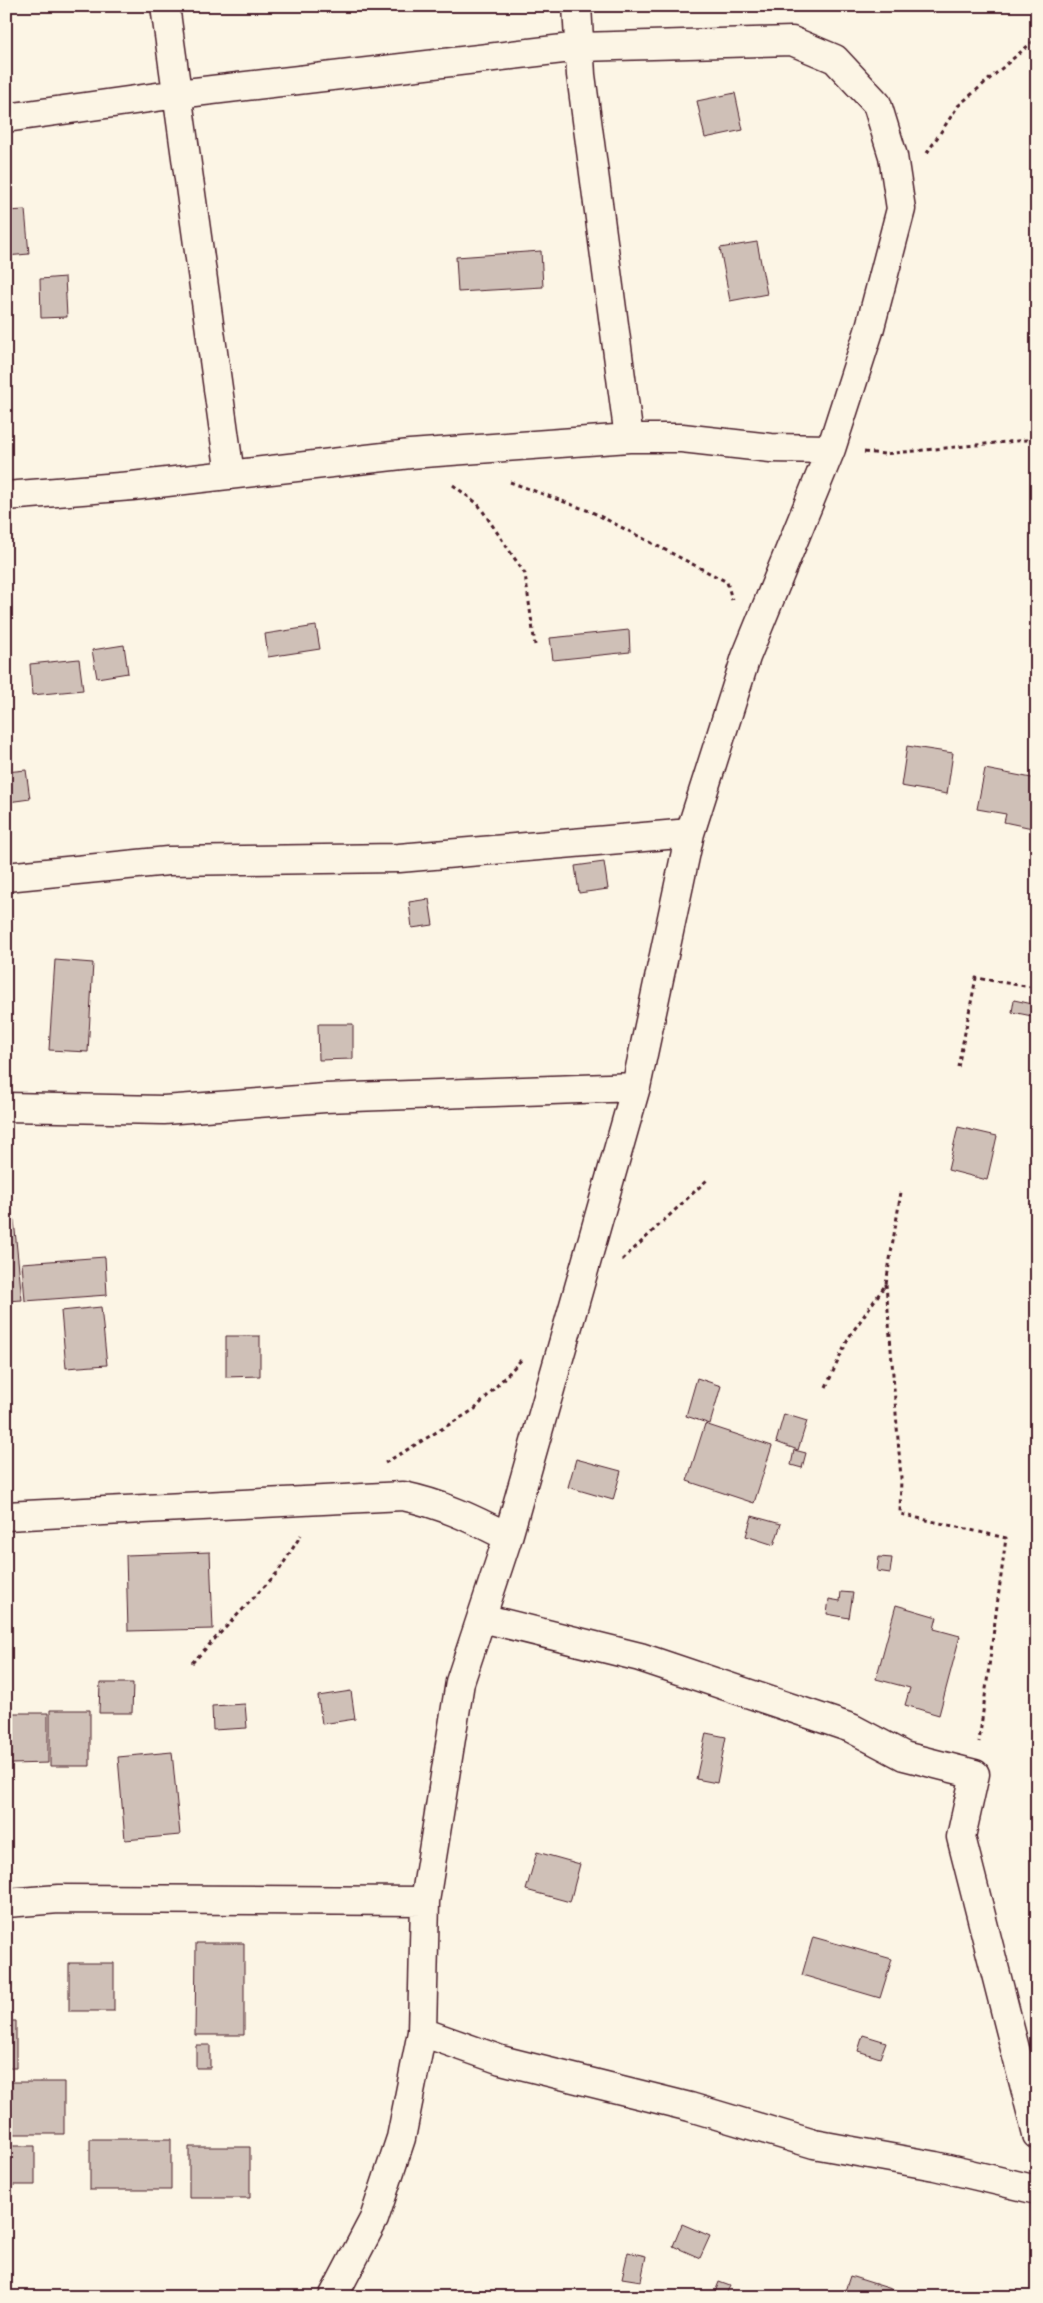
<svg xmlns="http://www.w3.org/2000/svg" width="1043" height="2303" viewBox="0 0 1043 2303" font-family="'Gochi Hand',sans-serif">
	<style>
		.building { fill: #cfc0b7; stroke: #4a1f2b }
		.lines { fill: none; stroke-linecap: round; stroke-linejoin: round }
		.minor-casing { stroke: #4a1f2b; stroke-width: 31 }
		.path { stroke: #4a1f2b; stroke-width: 3; stroke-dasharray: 4 4; stroke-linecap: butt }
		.minor { stroke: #fcf5e5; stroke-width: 28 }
	</style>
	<rect width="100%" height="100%" fill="#fcf5e5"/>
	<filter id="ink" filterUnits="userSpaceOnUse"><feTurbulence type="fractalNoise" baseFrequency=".02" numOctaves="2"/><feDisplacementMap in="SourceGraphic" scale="10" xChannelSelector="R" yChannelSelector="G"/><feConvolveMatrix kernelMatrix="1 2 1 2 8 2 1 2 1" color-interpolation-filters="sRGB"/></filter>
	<g filter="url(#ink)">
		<path class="building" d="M735,93L743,130L705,138L697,101Z
			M25,210L29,254L6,256V211Z
			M757,242L767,294L730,301L720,248Z
			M541,251L543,287L458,292L456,257Z
			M65,277L67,317L41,318L40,279Z
			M316,626L320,649L268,657L265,634Z
			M629,630L630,652L553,660L550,638Z
			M124,645L128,673L97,678L92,650Z
			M79,659L83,690L32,695L30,664Z
			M907,746L953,753L947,794L901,786Z
			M985,769L1037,779V829L1004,822L1006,814L977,809Z
			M26,770L30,799L8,802L6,772Z
			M604,862L608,889L579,893L575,866Z
			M429,899L433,925L412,928L409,902Z
			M55,960L93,963L88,1052L49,1050Z
			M6,990H8L10,1036H6Z
			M1014,1000L1037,1005V1017L1012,1012Z
			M318,1024H353V1059L319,1060Z
			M958,1127L997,1136L987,1180L948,1170Z
			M14,1220L22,1300L6,1301V1221Z
			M105,1257L107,1295L25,1301L22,1263Z
			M101,1307L107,1365L66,1368L61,1311Z
			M6,1336H9L11,1367L6,1368Z
			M226,1336H260V1376L226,1377Z
			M697,1378L721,1386L710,1424L686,1416Z
			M784,1414L807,1421L798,1450L776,1442Z
			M705,1424L772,1446L754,1503L687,1481Z
			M794,1450L806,1453L802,1468L791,1465Z
			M576,1459L621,1471L613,1500L568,1487Z
			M752,1516L781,1524L774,1545L746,1536Z
			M210,1552L213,1629L128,1631L126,1555Z
			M879,1557L892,1558L890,1573L877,1571Z
			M841,1592L853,1593L849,1618L827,1614L829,1599L840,1601Z
			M896,1605L937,1617L934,1629L960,1636L939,1715L905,1705L910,1688L876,1679Z
			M100,1683H133L132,1713H99Z
			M351,1691L355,1719L322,1724L318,1696Z
			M245,1704L247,1728L213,1730L212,1706Z
			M6,1710H9V1766H6Z
			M50,1710H90V1766H50Z
			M11,1713H48V1763L11,1764Z
			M706,1733L726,1737L717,1783L696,1779Z
			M172,1752L180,1835L125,1840L118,1757Z
			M537,1852L580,1864L570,1902L526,1890Z
			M813,1937L892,1959L880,1998L802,1975Z
			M196,1943H244V2035H195Z
			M69,1963H114V2011H69Z
			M6,2021H16V2068H6Z
			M863,2035L886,2042L880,2058L858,2051Z
			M196,2045H210V2068H196Z
			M6,2082H64V2134H6Z
			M90,2139H171V2190H90Z
			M6,2146H35V2185H6Z
			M189,2147H250V2198H189Z
			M682,2224L710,2236L700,2258L673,2246Z
			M628,2252L646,2256L641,2281L622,2278Z
			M850,2276L917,2297H843Z
			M719,2282L730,2286L727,2292L740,2297H713Z
			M633,2290L667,2297H632Z"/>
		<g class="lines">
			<defs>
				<path id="minor" d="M165,6L230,475
					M577,6L581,75L629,438
					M6,118L178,94L580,47L792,41L835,59L877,104L893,156L901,209L869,331L831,449L746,657L690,833L636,1087L508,1537L460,1682L425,1901L422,2032L401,2138L374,2219L333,2297
					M6,496L132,486L410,454L629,438H682L771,448L831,449
					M6,877L168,861L399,858L690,833
					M6,1107L164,1110L325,1098L636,1087
					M6,1516L403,1496C442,1504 473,1519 508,1537
					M482,1618L640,1657L851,1728L904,1756L975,1774L961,1837L1037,2135
					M6,1903L59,1899L425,1901
					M422,2032L501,2060L690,2107L814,2144L935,2166L1037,2190"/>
			</defs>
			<use href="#minor" class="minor-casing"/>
			<path class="path" d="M927,153L958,106L1037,38
				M864,452L884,454L1037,439
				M510,482L592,512L727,582L732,600
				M453,485L478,504L525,574L535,645
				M958,1067L976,978L1037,988
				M622,1260L707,1180
				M886,1284L901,1478L900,1514L1006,1538L979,1742
				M826,1387L849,1337L886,1284L901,1192
				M385,1463L475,1409L522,1359
				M192,1663L278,1572L301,1535"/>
			<use href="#minor" class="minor"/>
		</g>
	</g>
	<rect width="1043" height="2303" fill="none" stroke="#fcf5e5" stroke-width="25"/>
	<rect x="12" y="12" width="1018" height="2278" fill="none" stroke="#4a1f2b" stroke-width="2" filter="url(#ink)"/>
</svg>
